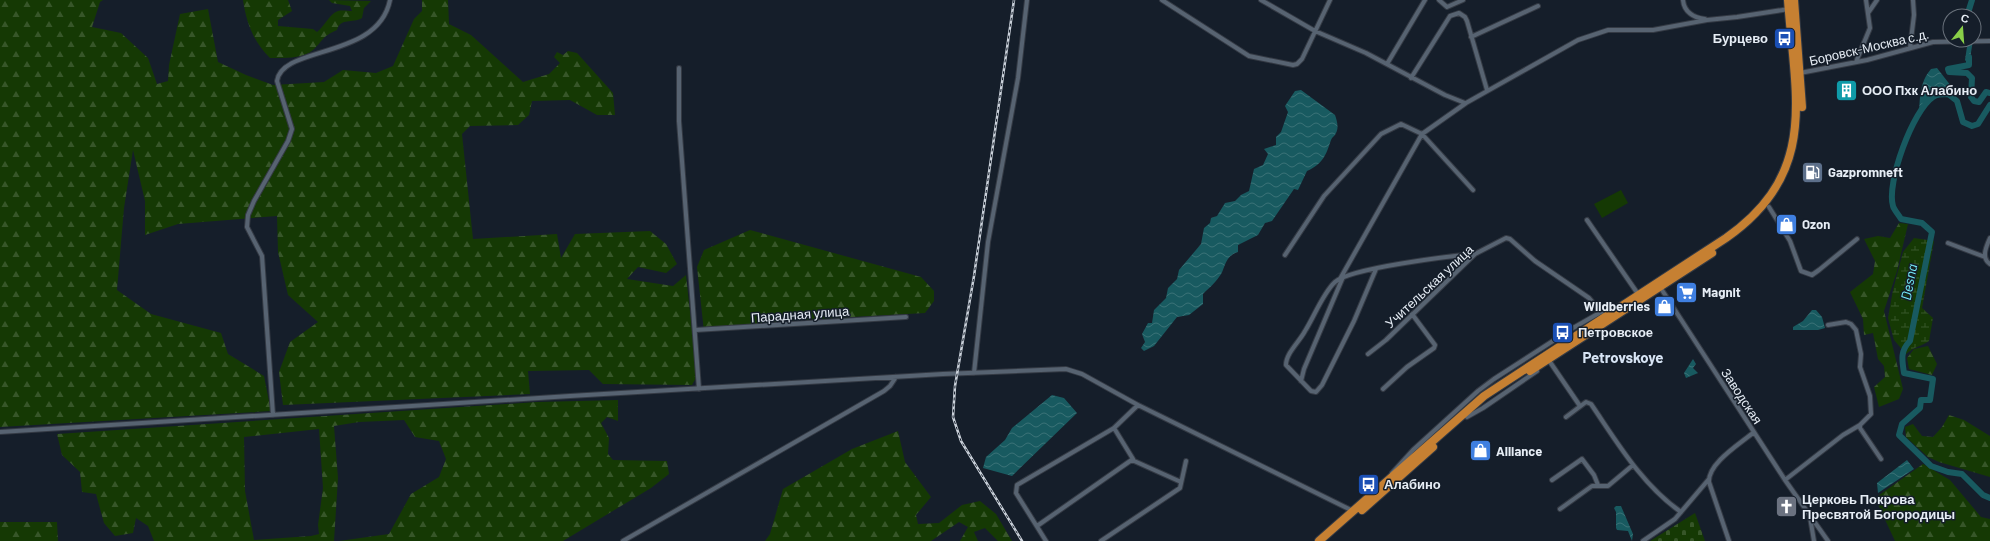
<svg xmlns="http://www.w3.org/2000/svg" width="1990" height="541" viewBox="0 0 1990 541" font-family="Barlow,sans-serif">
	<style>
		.forest { fill: url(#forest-firs); fill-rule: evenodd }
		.wetland { fill: url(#wetland-marsh) }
		.cemetery { fill: url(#cemetery-stones) }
		.green { fill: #153904 }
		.water { fill: url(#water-waves) }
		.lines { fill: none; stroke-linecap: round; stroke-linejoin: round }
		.river { stroke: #185a60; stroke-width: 6 }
		.street-casing { stroke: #343a44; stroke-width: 6 }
		.highway-casing { stroke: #343a44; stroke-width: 10 }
		.street { stroke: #576371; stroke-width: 4 }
		.highway { stroke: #c68032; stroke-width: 8 }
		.rail-casing { stroke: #cbd2db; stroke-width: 2.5 }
		.rail { stroke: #151e2a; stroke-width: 1; stroke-dasharray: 3; stroke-linecap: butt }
		.labels { text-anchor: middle; stroke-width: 3; stroke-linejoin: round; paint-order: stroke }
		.poi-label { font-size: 13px; font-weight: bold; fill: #e6edf5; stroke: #151e2a; text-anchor: start }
		.street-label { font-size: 13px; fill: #e6edf5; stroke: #151e2a }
		.water-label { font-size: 14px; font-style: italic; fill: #77f0fc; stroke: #151e2a }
		.quarter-label { font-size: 15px; font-weight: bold; fill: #d7e4f4; stroke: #151e2a }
	</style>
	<defs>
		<pattern id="forest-firs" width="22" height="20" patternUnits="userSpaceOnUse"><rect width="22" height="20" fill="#153904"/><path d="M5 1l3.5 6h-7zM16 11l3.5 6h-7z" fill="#375629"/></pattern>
		<pattern id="wetland-marsh" width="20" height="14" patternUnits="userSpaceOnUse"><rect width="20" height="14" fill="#153904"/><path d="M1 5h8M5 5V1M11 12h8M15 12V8" fill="none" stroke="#375629"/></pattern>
		<pattern id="cemetery-stones" width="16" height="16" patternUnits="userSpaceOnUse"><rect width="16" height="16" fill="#153904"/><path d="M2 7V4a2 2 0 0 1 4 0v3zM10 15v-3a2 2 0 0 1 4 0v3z" fill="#375629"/></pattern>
		<pattern id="water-waves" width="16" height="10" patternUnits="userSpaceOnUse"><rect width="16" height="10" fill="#185a60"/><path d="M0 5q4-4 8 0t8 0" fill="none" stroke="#3a7277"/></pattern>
	</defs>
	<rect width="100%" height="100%" fill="#151e2a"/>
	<path class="forest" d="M0,0H103L100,2L92,27L121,33L148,58L157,84L168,81L169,65L180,14L208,9L218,62L246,75L273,85L324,82L343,70L376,73L393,66L414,19L422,11V0H448L449,24L471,35L523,82L549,74L560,63L554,57L557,52L563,55L568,51L577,53L613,93L615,115H597L570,100L532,101L529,115L518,125L470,126L462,134L473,239L557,234L561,258L575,234L650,231L666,244L677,264L666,273L638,267L627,279L673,286L686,275L697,376L692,385L603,384L589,370L528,371L530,394L283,405L279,372L290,342L318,322L288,295L278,252L277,216L178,224L145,235V201L133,150L124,208L117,290L151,314L221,333L228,354L264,376L271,411L0,427Z
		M243,0H288L292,11L278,20V26L313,29L317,32C325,26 329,14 338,11C342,10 348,11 352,11L350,6L332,3L329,0L371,1L364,8L362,18C352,24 341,17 337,30C321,37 324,40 313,50C303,59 283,58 270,58C254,43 246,22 243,0Z
		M1899,223L1908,224L1897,271L1884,311L1903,389L1899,399L1879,407L1874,387L1885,377L1884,366L1878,359L1873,333L1864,335L1863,319L1850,292L1873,274L1875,261L1864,239L1878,236L1890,238Z
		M750,230L921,277L934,291V301L925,313L780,321L704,332L697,267L704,250Z
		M1928,346L1937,364L1932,375L1909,369L1907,358L1914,349Z
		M618,400V421L607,417L601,423L609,438L608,454L613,460L667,461L669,474L651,488L563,541H339L389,534L411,494L439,477L446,459L439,441L415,437L404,420L359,422L334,426L338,478L334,541H154L148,526L136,518L133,533L115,536L104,523L96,494L82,492L80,472L62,455L57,434L537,402ZM319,429L323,488L318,525L319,534L311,536L254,540L245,491L244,437Z
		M1949,415L1964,420L1990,436V477L1939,462L1928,457L1906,437L1905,427L1913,424L1922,436L1933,437L1942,427Z
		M898,431L905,462L931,497L916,515L918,524L939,523L962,505L980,501L996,514L1012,541H998L985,528L974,532L978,541H960L968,527L959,522L931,541H765L770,534L783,489L852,449Z
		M1923,464L1950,480L1981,517L1990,519V541H1895L1875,498Z
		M0,522H57L58,541H0Z"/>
	<path class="wetland" d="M1914,238L1934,241L1922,308L1933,318L1929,341C1920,347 1915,346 1906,354L1894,340L1888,318L1893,290L1903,252Z"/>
	<path class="cemetery" d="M1695,513L1705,541H1650Z"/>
	<path class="green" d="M1621,190L1628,203L1602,218L1594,204Z"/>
	<path class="water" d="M1968,40H1973L1969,65L1965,60Z
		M1937,68L1951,86L1958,102L1948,94C1929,96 1928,100 1919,116C1920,99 1919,83 1931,69Z
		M1301,90L1335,115C1337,121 1339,127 1336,133C1335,136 1332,137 1331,140C1326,155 1323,164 1307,171L1298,190L1294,189L1272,221L1265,223L1258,235L1238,245V252C1223,257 1226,269 1219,277C1215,283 1208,289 1203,294V304L1189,315L1177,317L1154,346L1144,351L1141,348L1145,342L1142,334L1148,323H1152L1154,310L1166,298L1168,288L1177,279L1179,270L1201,244L1204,228L1210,223L1211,218L1217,216L1225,203L1235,201L1241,195L1249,191L1254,169L1263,165L1268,154L1264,149L1276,145V137L1281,132L1288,112L1285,106L1295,91Z
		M1812,310H1816L1822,317L1825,328L1818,330H1793V327L1803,321Z
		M1693,359L1696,364L1693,368L1698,373L1686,378L1684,373Z
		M1052,395L1064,398L1077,413L1012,476L983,468L986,457L1005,440L1012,428Z
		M1907,460L1914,469L1878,493L1877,483Z
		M1616,506H1621L1633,534L1632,541L1628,531L1617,530L1616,528V512L1614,508Z"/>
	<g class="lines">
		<path class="river" d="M1967,16L1972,0
			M1969,57V65L1948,69L1949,72L1967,73L1972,78L1971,97L1974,101L1979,102L1986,92L1990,93
			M1990,105L1978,124L1972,126L1963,122L1957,101L1948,94C1943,94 1937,94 1933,97C1913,110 1886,183 1893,206C1894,210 1899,215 1901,219L1922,223L1932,232L1910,341C1900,351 1902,360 1904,373L1933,379L1930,400H1921L1920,408L1902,424L1899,435L1931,466L1948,472L1962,474L1983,495L1990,498"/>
		<defs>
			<path id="street" d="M1162,0L1249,56L1293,65L1297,64L1302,59L1330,0
				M1261,0L1315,31L1366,53L1445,95L1465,103
				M1439,0L1447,7L1463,0
				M1683,0C1684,12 1694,18 1705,19
				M1868,13L1877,0
				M1471,37L1538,6
				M1910,48L1914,15L1913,0
				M1856,62L1870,28L1866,0
				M1387,64L1425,0
				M679,68V121L699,389
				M1800,73L1867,60L1933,42L1990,41
				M1411,78L1450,16L1459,13L1465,17L1467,21L1487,90
				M1769,207L1790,241L1801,271L1812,275L1819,270L1857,239
				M1587,220L1638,294
				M1990,238C1986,247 1981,258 1990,264
				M1948,243L1985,257
				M1285,255L1324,196L1381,134L1401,124L1422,134L1473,190
				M1376,269L1354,321L1322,385L1316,392L1311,391L1286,365C1286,353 1300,341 1305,331C1314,317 1323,293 1335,282C1350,268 1451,256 1475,254
				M1340,279L1422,134L1466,103L1578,40L1608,30H1653L1707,20L1737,17L1789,9
				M1660,287L1785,480L1828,541
				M1828,325L1846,322L1851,324L1856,330L1861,354L1860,367L1870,396L1871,414L1860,425V428L1881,459
				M695,330L906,317
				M1368,354L1386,340L1475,254L1506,238L1510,239L1535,261L1589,298L1601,312
				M1550,362L1580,406
				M974,373L988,242L1018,78L1027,0
				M1301,381L1304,369L1343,277
				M1383,389L1407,367L1434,348L1435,345L1412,314
				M273,415L262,256L247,227L248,215L254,201L288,141L292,129L277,81C282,45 378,60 390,0
				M1467,417L1483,408L1537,371
				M1566,417L1586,402L1591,404C1617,442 1642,485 1681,512
				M0,432L570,396L943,374L1066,369L1082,374L1138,405L1353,511
				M1132,460L1181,482
				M1392,473L1413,450L1478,391L1494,379L1573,328L1601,312L1613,310
				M1552,480L1582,459L1594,475L1598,485
				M1785,480L1843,435L1860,425
				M1560,509L1592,486H1608L1633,465
				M1810,517L1814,541
				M1037,526L1133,459L1114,428
				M623,541L884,391L890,386L896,377
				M1046,541L1016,493L1017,485L1114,428L1138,405
				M1101,541L1180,488L1186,461
				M1643,541L1675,519L1709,479
				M1729,541L1709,482C1708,463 1740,444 1754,432"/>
			<path id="highway" d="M1794,0L1802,107
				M1530,371L1712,253
				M1362,510L1433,447
				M1319,541L1484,396L1726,238C1819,173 1795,97 1788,0"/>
		</defs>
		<use href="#street" class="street-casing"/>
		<use href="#highway" class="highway-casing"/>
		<use href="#street" class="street"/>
		<use href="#highway" class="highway"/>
		<defs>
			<path id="rail" d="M1014,0L974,276L955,386L953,417L961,441L1022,541"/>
		</defs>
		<use href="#rail" class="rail-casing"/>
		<use href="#rail" class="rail"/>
	</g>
	<defs>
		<symbol id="bus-square" viewBox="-11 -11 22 22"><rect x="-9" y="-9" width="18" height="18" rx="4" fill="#1a4fb4" stroke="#151e2a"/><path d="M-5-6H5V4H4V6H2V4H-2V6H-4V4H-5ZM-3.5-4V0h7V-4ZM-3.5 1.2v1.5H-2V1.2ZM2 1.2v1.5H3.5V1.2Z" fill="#fff"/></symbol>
		<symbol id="building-square" viewBox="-11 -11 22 22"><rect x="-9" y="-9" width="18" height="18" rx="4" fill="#0f9aa8" stroke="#151e2a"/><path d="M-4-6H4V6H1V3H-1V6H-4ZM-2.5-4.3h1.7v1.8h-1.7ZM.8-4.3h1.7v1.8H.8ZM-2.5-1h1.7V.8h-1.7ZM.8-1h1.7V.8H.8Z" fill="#fff"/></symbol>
		<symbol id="fuel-square" viewBox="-11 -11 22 22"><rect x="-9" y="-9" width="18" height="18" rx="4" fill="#5c6f8a" stroke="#151e2a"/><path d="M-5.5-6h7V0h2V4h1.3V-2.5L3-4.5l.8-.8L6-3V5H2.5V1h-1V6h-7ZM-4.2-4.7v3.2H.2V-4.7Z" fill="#fff"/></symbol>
		<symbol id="shop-square" viewBox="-11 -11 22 22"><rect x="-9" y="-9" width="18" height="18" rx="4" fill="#3f7fe0" stroke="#151e2a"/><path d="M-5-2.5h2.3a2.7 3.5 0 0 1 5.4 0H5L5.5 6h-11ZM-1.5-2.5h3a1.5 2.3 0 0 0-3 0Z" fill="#fff"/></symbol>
		<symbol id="supermarket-square" viewBox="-11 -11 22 22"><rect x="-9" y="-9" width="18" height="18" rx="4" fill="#3f7fe0" stroke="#151e2a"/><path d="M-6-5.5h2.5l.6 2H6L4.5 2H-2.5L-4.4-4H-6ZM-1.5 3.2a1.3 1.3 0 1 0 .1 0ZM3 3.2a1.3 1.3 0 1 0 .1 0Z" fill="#fff"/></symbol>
		<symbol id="church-square" viewBox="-11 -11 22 22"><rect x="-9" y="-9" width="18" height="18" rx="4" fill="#6b7280" stroke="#151e2a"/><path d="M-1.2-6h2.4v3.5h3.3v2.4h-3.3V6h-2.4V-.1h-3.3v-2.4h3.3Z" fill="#fff"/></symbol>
	</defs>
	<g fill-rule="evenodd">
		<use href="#bus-square" x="1772" y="26" width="25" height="25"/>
		<use href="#building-square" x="1834" y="78" width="25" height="25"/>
		<use href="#fuel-square" x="1800" y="160" width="25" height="25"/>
		<use href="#shop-square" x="1774" y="212" width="25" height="25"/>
		<use href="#supermarket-square" x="1674" y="280" width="25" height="25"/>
		<use href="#shop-square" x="1652" y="294" width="25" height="25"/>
		<use href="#bus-square" x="1550" y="320" width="25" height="25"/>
		<use href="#shop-square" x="1468" y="438" width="25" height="25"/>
		<use href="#bus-square" x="1356" y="472" width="25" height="25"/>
		<use href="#church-square" x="1774" y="494" width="25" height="25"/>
	</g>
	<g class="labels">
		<g class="poi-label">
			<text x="1768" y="43" text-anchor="end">Бурцево</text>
			<text x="1862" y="95">ООО Пхк Алабино</text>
			<text x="1828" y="177">Gazpromneft</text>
			<text x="1802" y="229">Ozon</text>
			<text x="1702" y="297">Magnit</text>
			<text x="1650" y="311" text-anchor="end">Wildberries</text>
			<text x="1578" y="337">Петровское</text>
			<text x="1496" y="456">Alliance</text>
			<text x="1384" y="489">Алабино</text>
			<text x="1802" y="504">Церковь Покрова<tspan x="1802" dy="15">Пресвятой Богородицы</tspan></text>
		</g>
		<g class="street-label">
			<text transform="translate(1869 47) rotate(-13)" y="5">Боровск-Москва с.д.</text>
			<text transform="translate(1429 286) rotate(-43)" y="5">Учительская улица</text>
			<text transform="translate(800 314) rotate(-4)" y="5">Парадная улица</text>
			<text transform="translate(1742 396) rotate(57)" y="5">Заводская</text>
		</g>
		<g class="water-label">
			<text transform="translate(1909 282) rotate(-79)" y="5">Desna</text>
		</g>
		<g class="quarter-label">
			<text x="1623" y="363">Petrovskoye</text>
		</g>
	</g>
	<g transform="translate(1962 28) rotate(17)"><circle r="19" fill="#151e2a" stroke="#69717b"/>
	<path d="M0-3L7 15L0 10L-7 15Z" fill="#89cf48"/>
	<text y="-6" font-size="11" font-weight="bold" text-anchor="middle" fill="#e6edf5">С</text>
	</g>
</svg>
